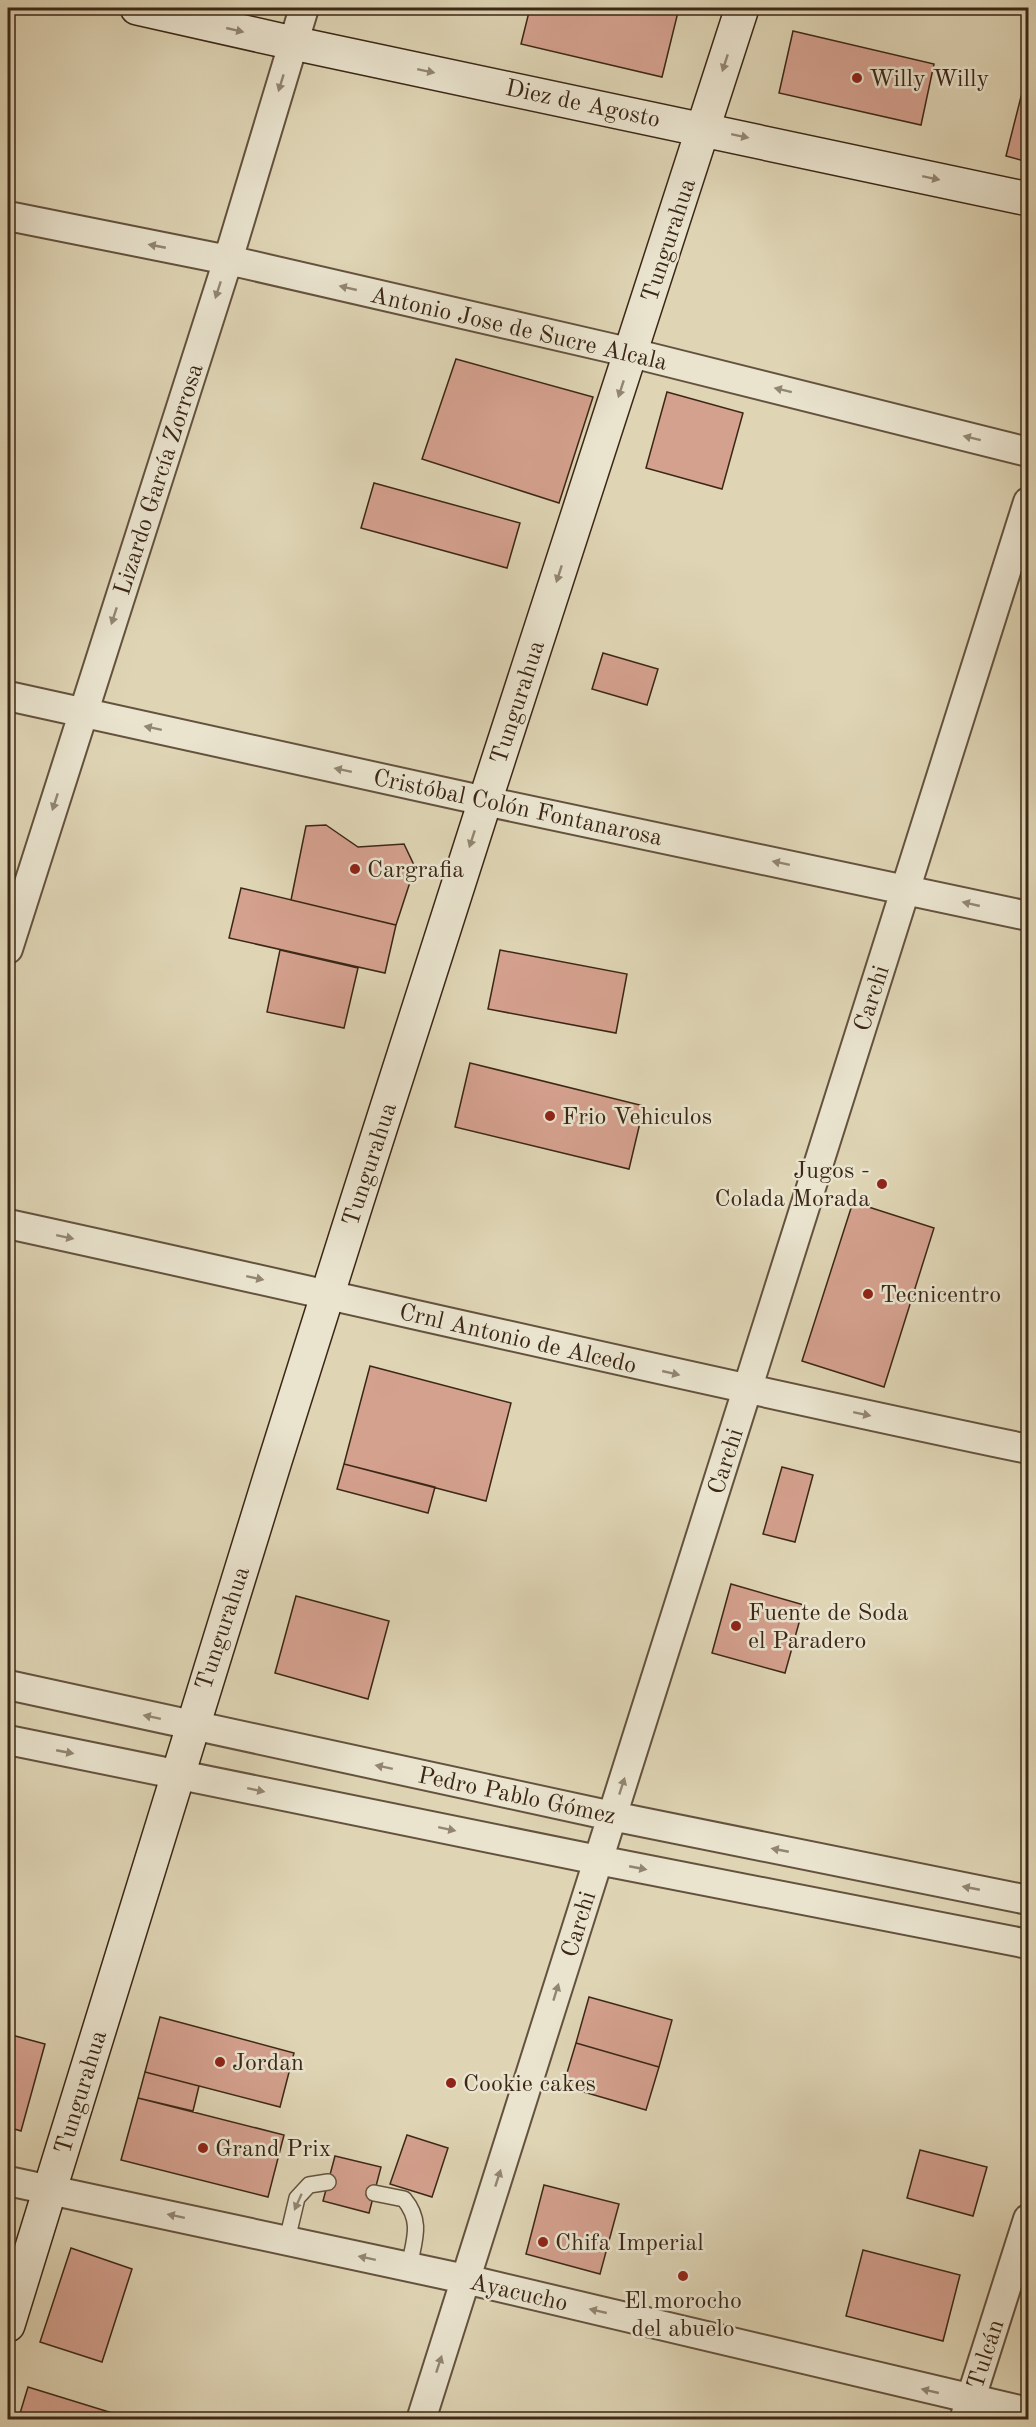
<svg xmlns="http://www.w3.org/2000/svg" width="1036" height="2427" viewBox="0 0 1036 2427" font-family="'Old Standard TT',serif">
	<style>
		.building { fill: #d5a18f; stroke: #3b2716; stroke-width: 1.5 }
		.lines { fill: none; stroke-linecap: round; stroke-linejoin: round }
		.lane-casing { stroke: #64523e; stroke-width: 18 }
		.street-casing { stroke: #64523e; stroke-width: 32 }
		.secondary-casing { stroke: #3b2716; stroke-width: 36 }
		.lane { stroke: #eae4cf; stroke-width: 15 }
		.street { stroke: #eae4cf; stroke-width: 28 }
		.secondary { stroke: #eae4cf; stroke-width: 33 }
		.oneway { fill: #928672 }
		.poi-dot { fill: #8f2418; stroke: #eae4cf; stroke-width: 2 }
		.labels { text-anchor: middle; stroke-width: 5; stroke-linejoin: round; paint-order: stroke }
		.poi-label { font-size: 24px; fill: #3b2716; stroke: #eae4cf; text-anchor: start }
		.street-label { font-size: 24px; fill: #3b2716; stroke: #eae4cf }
	</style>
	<rect width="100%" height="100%" fill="#dfd5b5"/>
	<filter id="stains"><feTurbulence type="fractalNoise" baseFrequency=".00333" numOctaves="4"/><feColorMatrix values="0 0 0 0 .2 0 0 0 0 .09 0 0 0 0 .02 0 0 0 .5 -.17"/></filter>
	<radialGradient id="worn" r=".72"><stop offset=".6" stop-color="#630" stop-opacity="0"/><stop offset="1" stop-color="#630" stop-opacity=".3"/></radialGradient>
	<path class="building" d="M530,8H679L662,77L521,44Z
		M793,31L934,64L921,125L779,93Z
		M1028,69V162L1006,156Z
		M456,359L593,397L559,503L422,459Z
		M667,392L743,413L722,489L646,468Z
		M374,483L520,523L507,568L361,528Z
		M603,653L658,669L647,705L592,689Z
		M326,825L358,847L404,844L413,863L412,876L396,925L291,900L306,826Z
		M241,888L396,925L385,973L229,938Z
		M280,950L358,968L344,1028L267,1012Z
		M500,950L627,974L616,1033L488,1009Z
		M470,1063L644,1106L629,1169L455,1127Z
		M853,1202L934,1228L884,1387L802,1361Z
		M370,1366L511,1403L486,1501L344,1464Z
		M344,1464L435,1487L428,1513L337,1489Z
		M782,1467L813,1475L795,1542L763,1534Z
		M731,1584L804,1605L785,1673L712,1653Z
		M296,1596L389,1621L368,1699L275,1673Z
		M589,1997L672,2020L659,2067L576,2043Z
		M160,2017L294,2053L280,2107L145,2072Z
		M8,2034L45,2044L21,2131L8,2127Z
		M576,2043L659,2067L646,2110L563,2086Z
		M145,2072L199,2086L193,2111L138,2098Z
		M138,2098L284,2135L268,2197L121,2160Z
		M407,2135L448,2148L432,2197L390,2184Z
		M920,2150L987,2167L973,2216L907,2198Z
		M335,2156L381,2167L369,2213L323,2201Z
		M544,2185L619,2204L600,2274L526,2254Z
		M71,2248L132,2269L102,2362L40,2342Z
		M863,2250L960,2275L943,2341L846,2316Z
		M28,2387L135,2420H18Z"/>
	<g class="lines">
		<defs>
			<path id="lane" d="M374,2193L404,2199C423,2222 414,2240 409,2267
				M287,2240L297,2198L309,2185L328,2182"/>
			<path id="street" d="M8,216L228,260L632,353L1028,452
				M8,696L485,801L1028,916
				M8,949L228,260L304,8
				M8,1224C348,1298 687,1378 1028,1449
				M8,1685L612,1816L1028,1900
				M8,1740L598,1860L1028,1944
				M8,2181L465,2279L1028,2412
				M421,2420L1028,502
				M964,2420L1028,2219"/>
			<path id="secondary" d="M137,8L293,43L1028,199
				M8,2325C99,2038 184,1749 275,1461C345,1240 414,1018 486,798C571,534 658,271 742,8"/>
		</defs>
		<use href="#lane" class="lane-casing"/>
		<use href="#street" class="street-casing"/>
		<use href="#secondary" class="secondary-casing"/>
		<use href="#lane" class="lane"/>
		<use href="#street" class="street"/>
		<use href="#secondary" class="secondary"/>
	</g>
	<defs><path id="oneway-solid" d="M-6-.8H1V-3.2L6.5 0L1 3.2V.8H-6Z" transform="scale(1.5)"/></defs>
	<g class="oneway">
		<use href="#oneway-solid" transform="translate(235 30) rotate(13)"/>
		<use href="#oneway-solid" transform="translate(725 63) rotate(108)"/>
		<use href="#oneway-solid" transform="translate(426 71) rotate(12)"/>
		<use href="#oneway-solid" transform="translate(281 83) rotate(107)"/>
		<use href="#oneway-solid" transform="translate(740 136) rotate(12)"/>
		<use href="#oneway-solid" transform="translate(931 178) rotate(12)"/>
		<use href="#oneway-solid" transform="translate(157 246) rotate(-169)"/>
		<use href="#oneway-solid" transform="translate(348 288) rotate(-167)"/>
		<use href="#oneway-solid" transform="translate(218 290) rotate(108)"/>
		<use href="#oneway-solid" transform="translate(621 389) rotate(108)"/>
		<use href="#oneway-solid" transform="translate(783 390) rotate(-166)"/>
		<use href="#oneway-solid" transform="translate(972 438) rotate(-166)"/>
		<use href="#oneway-solid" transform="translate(559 574) rotate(108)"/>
		<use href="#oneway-solid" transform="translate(114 616) rotate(108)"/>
		<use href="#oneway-solid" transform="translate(153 728) rotate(-168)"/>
		<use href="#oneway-solid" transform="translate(343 770) rotate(-168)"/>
		<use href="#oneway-solid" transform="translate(55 802) rotate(108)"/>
		<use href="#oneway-solid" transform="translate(472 839) rotate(108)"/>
		<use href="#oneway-solid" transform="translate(781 863) rotate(-168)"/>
		<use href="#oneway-solid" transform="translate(971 904) rotate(-167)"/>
		<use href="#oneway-solid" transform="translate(65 1237) rotate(12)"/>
		<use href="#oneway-solid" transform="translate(255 1278) rotate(12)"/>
		<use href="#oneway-solid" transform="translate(671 1373) rotate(13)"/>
		<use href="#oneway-solid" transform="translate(862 1414) rotate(12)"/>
		<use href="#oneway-solid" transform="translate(152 1717) rotate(-168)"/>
		<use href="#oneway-solid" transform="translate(65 1752) rotate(11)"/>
		<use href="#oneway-solid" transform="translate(384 1767) rotate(-168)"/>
		<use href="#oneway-solid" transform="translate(622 1786) rotate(-72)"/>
		<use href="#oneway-solid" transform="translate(256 1790) rotate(12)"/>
		<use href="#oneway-solid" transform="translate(447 1829) rotate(12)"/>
		<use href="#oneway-solid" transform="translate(780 1850) rotate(-169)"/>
		<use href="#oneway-solid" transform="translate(638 1868) rotate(11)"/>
		<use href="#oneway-solid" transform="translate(971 1888) rotate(-169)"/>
		<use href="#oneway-solid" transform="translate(556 1992) rotate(-73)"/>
		<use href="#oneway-solid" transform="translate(498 2178) rotate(-72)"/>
		<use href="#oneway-solid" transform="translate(298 2202) rotate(114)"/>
		<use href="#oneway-solid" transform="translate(176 2216) rotate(-168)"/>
		<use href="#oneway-solid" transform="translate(367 2258) rotate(-168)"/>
		<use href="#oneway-solid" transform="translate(598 2311) rotate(-167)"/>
		<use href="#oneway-solid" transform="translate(439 2364) rotate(-72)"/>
		<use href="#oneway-solid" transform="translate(930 2391) rotate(-167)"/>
	</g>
	<g class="poi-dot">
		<circle cx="857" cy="78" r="6"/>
		<circle cx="355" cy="869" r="6"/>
		<circle cx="550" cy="1116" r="6"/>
		<circle cx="882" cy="1184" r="6"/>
		<circle cx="868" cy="1294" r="6"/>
		<circle cx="736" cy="1626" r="6"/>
		<circle cx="220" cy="2062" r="6"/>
		<circle cx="451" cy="2083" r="6"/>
		<circle cx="203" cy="2148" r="6"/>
		<circle cx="543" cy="2242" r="6"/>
		<circle cx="683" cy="2276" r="6"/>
	</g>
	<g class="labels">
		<g class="poi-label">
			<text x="869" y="86">Willy Willy</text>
			<text x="367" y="877">Cargrafia</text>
			<text x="562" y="1124">Frio Vehiculos</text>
			<text x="870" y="1178" text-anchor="end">Jugos -<tspan x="870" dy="28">Colada Morada</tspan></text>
			<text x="880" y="1302">Tecnicentro</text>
			<text x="748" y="1620">Fuente de Soda<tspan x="748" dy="28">el Paradero</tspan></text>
			<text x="232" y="2070">Jordan</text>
			<text x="463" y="2091">Cookie cakes</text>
			<text x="215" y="2156">Grand Prix</text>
			<text x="555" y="2250">Chifa Imperial</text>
			<text x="683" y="2308" text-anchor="middle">El morocho<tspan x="683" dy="28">del abuelo</tspan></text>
		</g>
		<g class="street-label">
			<text transform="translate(583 103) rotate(12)" y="8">Diez de Agosto</text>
			<text transform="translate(668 240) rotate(-72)" y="8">Tungurahua</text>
			<text transform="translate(519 328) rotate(13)" y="8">Antonio Jose de Sucre Alcala</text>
			<text transform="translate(158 479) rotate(-72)" y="8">Lizardo García Zorrosa</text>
			<text transform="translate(517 702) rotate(-72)" y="8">Tungurahua</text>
			<text transform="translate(518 807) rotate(12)" y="8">Cristóbal Colón Fontanarosa</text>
			<text transform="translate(871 998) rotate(-72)" y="8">Carchi</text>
			<text transform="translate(369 1164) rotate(-72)" y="8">Tungurahua</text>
			<text transform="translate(518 1338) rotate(13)" y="8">Crnl Antonio de Alcedo</text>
			<text transform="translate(725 1461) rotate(-72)" y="8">Carchi</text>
			<text transform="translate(222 1628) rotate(-72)" y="8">Tungurahua</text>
			<text transform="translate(517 1795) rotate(12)" y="8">Pedro Pablo Gómez</text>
			<text transform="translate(578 1924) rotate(-73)" y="8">Carchi</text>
			<text transform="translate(80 2092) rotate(-73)" y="8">Tungurahua</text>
			<text transform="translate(519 2292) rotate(13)" y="8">Ayacucho</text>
			<text transform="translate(985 2354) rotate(-72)" y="8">Tulcán</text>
		</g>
	</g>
	<rect width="1036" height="2427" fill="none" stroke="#dfd5b5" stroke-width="30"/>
	<rect x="9" y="9" width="1018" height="2409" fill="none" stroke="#3b2716" stroke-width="3"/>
	<rect x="15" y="15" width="1006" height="2397" fill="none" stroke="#3b2716" stroke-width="1.5"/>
	<rect width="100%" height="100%" filter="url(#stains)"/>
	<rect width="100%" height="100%" fill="url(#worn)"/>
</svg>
